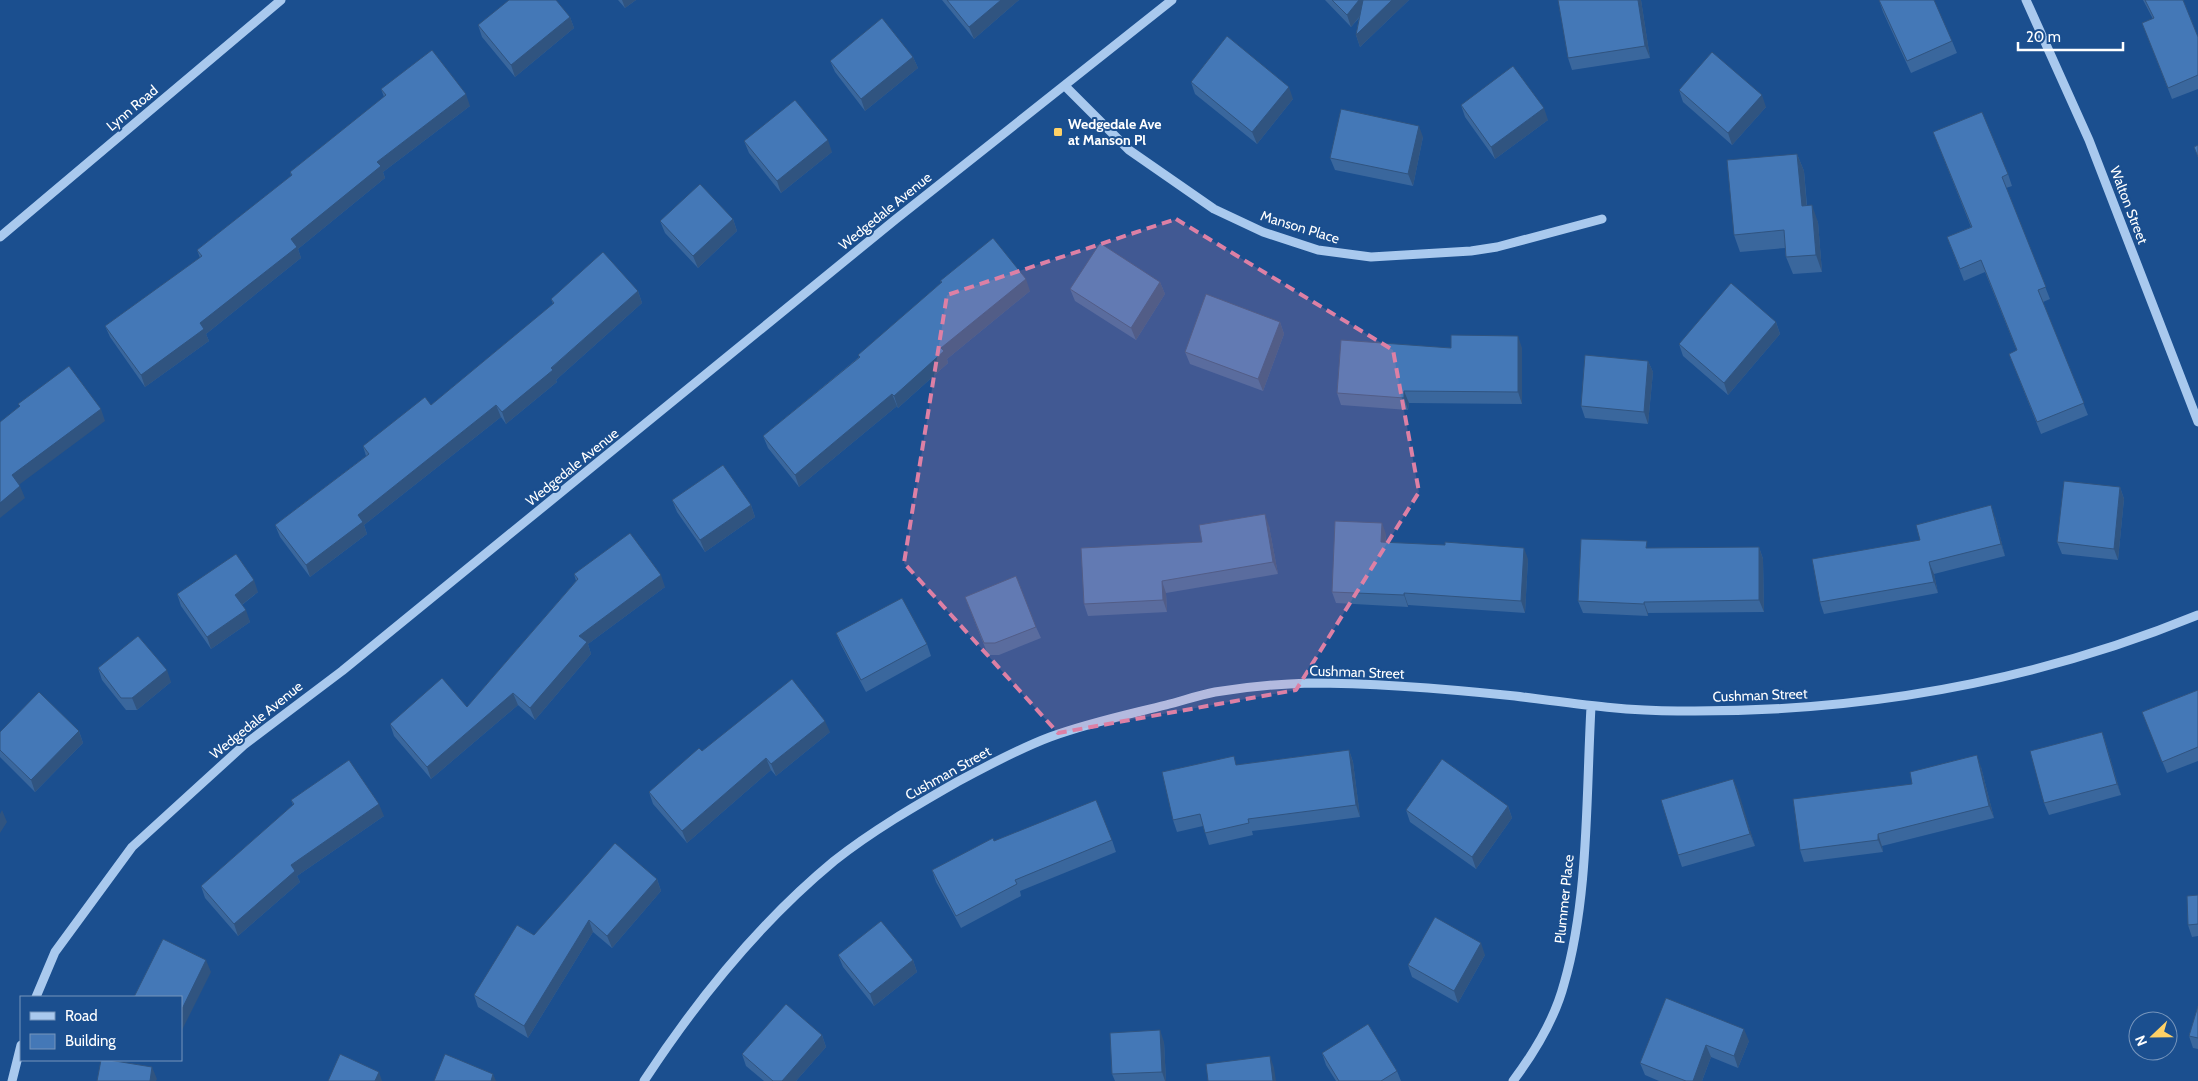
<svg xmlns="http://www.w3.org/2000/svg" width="2198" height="1081" viewBox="0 0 2198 1081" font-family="Cabin,sans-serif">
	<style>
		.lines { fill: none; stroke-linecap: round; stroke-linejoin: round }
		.minor { stroke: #a9c9ee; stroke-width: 9 }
		.wall { fill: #3a679d }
		.shaded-wall { fill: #305480 }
		.building { fill: #4478b7; stroke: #305480 }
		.marked { fill: #dd80a5; fill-opacity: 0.2; stroke: #dd80a5; stroke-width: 4; stroke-dasharray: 10 6; stroke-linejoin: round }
		.poi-dot { fill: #ffd166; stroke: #1b4f8f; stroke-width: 2 }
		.labels { text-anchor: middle; stroke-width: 4; stroke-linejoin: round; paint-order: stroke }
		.street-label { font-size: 14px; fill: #fff; stroke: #1b4f8f }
		.poi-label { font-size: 14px; font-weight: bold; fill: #fff; stroke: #1b4f8f; text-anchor: start }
	</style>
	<rect width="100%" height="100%" fill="#1b4f8f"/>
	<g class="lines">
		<path class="minor" d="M2026,0L2089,140L2198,422
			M1065,86L1129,150L1214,209L1263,232L1318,250L1371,257L1471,251L1497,247L1602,219
			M0,237L281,0
			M36,997L55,952L132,847L244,745L342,671L896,219L1172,0
			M12,1081L21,1045
			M644,1081C697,1000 759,923 834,861C872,831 915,806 957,782C987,766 1018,749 1050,737C1088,723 1126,715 1166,705C1182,701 1199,695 1215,692C1245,687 1279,684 1309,683C1378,683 1448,689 1515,696C1570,703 1623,711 1678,711C1857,713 2032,683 2198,615
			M1513,1081C1534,1053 1555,1018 1564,984C1589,898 1586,796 1591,707"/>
	</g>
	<path class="wall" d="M618,0H636L625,8Z
		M942,0H1019L974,39Z
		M1325,0H1409L1360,47L1356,35L1359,18L1351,27Z
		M1641,0L1650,58L1572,70L1568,58Z
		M1879,0L1952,41L1957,53L1911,73L1883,12Z
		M2143,0H2183L2198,37V89L2172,99L2142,23L2153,19Z
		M570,17L574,28L515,77L482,37L478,25Z
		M913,57L918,68L865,111L835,72L830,61Z
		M1191,82L1293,99L1257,144L1195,94Z
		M381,89L470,106L383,172L385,178L298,249L301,258L206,334L209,341L145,387L110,337L105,326L200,258L197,250L291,176L290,172L384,97Z
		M1679,90L1766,107L1732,145L1683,102Z
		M1461,105L1548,120L1495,159L1465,117Z
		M1933,132L2008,174L2012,186L2006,188L2050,299L2043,302L2088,415L2041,434L2009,354L2017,351L1985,272L1964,281L1947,237L1971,227Z
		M1423,137L1413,186L1335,170L1330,158Z
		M744,141L832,152L781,193L749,153Z
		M1797,154L1804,171L1807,205L1818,222L1822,272L1793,274L1786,257L1785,248L1740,252L1734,235Z
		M733,219L737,231L698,268L665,233L660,221Z
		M940,281L1030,291L947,359L948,363L898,408L897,406L799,487L768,448L763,436L859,357L858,355L941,283Z
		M1160,282L1165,294L1136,340L1075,301L1070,289Z
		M638,291L642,303L556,380L557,382L506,424L501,417L364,525L367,534L310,577L280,537L275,525L366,456L363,446L431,405L553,304L551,299Z
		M1280,322L1284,334L1263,391L1190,364L1185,352Z
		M1776,322L1780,334L1728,395L1683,356L1679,344Z
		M1451,348H1522V404L1409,403L1408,410L1341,405L1337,393Z
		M1648,361L1653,372L1648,424L1585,418L1581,406Z
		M2120,487L2124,499L2118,560L2062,554L2057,542Z
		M672,500L751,505L755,517L705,552L677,512Z
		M1995,517L2005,556L1934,574L1938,593L1824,614L1820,602L1920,540Z
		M1269,526L1278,574L1166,593L1167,612L1088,616L1084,604L1202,542Z
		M1386,534V542L1528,559L1525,613L1408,605V607L1336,603L1332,592Z
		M1759,547L1763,559L1764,612L1648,613V616L1583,613L1578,601L1649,548Z
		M574,574L665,587L588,644L591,654L535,720L518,705L431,779L394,736L390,724L467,707L576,581Z
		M258,592L242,605L250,622L211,649L181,606L177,594Z
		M965,597L1036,627L1041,638L999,655H988Z
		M836,633L927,644L931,656L866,692L841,645Z
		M98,668L171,682L137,710H126L102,680Z
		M2198,690V761L2167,773L2142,712Z
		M79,731L83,743L35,792L0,757V732Z
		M830,732L776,776L771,770L687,843L653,804L649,792L702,751Z
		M2102,732L2106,744L2121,795L2049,815L2044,803Z
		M1349,750L1353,762L1360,817L1252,831L1253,835L1209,845L1203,826L1177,832L1173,820L1237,765Z
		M1981,767L1994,818L1882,846L1883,852L1804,862L1800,850L1912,784Z
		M1733,779L1755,846L1682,867L1678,855Z
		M291,800L384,816L297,876L300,882L238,936L205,898L201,886L293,805Z
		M1508,806L1512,818L1476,869L1410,822L1406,810Z
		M1112,840L1116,852L1020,891L1021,896L961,928L936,882L932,870L994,841Z
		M657,879L661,891L612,948L593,932L528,1038L478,1007L474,995L534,935Z
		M2198,895V936L2192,937L2188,925Z
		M838,955L913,960L917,972L874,1006L843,967Z
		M1485,955L1458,1003L1412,977L1408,965Z
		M1666,998L1749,1041L1738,1068L1711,1057L1702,1081H1659L1645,1075L1640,1063Z
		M2198,1006V1049L2193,1048L2189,1036Z
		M822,1035L826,1047L796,1081H764L746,1066L742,1054Z
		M1164,1042L1166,1081H1115L1112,1074Z
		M1322,1053L1397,1071L1401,1081H1336L1326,1065Z"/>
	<path class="shaded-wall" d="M622,0H636L625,8Z
		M1001,0H1019L974,39L969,27Z
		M1359,0H1366L1368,6L1351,27L1347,15Z
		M1392,0H1409L1360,47L1356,35Z
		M1638,0H1641L1650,58L1645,46Z
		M570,17L574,28L515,77L511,65Z
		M913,57L918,68L865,111L861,99Z
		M1289,87L1293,99L1257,144L1252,132Z
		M466,94L470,106L383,172L385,178L298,249L301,258L206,334L209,341L145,387L141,375L200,323L291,239L377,162Z
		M1762,95L1766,107L1732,145L1728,133Z
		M1544,108L1548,120L1495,159L1491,147Z
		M1419,126L1423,137L1413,186L1408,174Z
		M828,140L832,152L781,193L777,181Z
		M1797,154L1804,171L1808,223L1802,206Z
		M1812,205L1818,222L1822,272L1816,255Z
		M733,219L737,231L698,268L693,256Z
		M1026,279L1030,291L947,359L948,363L898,408L894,396L941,348Z
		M1160,282L1165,294L1136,340L1131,328Z
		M638,291L642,303L556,380L557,382L506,424L502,412Z
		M1280,322L1284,334L1263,391L1258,379Z
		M1776,322L1780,334L1728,395L1724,383Z
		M1518,336L1522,348V404L1518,392Z
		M1648,361L1653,372L1648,424L1644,412Z
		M1404,391L1409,403L1408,410L1404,398Z
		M892,394L897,406L799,487L795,475Z
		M496,405L501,417L364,525L367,534L310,577L306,565L358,515Z
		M101,409L105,421L16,487L12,475Z
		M20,486L25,498L0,518V503Z
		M2120,487L2124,499L2118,560L2114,549Z
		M751,505L755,517L705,552L700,540Z
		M1991,505L1995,517L2005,556L2001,544Z
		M1265,514L1269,526L1278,574L1273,562Z
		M1382,523L1386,534L1385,554L1381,542Z
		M1759,547L1763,559L1764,612L1759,600Z
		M1524,548L1528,559L1525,613L1521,601Z
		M1929,562L1934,574L1938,593L1934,582Z
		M661,575L665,587L588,644L591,654L535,720L530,708L579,636Z
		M254,580L258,592L239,607L235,595Z
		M1162,581L1166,593L1167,612L1163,600Z
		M1404,593L1408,605V607L1404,595Z
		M1644,602L1648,613V616L1644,604Z
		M246,610L250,622L211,649L207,637Z
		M167,670L171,682L137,710L132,698Z
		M513,693L518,705L431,779L427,767Z
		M825,721L830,732L776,776L771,764Z
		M79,731L83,743L35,792L31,780Z
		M2102,732L2106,744L2121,795L2117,784Z
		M1349,750L1353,762L1360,817L1356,805Z
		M1977,755L1981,767L1994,818L1989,806Z
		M766,758L771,770L687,843L682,831Z
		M1733,779L1738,790L1755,846L1750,834Z
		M379,804L384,816L297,876L300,882L238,936L234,924L291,865Z
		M1508,806L1512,818L1476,869L1472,857Z
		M2,810L7,822L0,833V814Z
		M1878,834L1882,846L1883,852L1878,840Z
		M657,879L661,891L612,948L607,936Z
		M589,920L593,932L528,1038L524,1026Z
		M1481,943L1485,955L1458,1003L1454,991Z
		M206,960L211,972L181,1032V1011Z
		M913,960L917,972L874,1006L870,994Z
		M1744,1029L1749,1041L1738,1068L1734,1056Z
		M1160,1030L1164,1042L1166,1081H1165L1162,1072Z
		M822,1035L826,1047L796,1081H782Z
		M1706,1045L1711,1057L1702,1081H1693Z
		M1270,1056L1274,1068L1276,1081H1273Z
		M152,1067L157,1079L156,1081H150Z
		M379,1072L382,1081H375Z
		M493,1074L496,1081H491Z"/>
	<path class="building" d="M509,0H556L570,17L511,65L478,25Z
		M947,0H1001L969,27Z
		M1332,0H1359L1347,15Z
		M1363,0H1392L1356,35Z
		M1558,0H1638L1645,46L1568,58Z
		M1879,0H1934L1952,41L1907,61Z
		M2145,0H2183L2198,37V75L2168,88L2142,23L2154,18Z
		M882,18L913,57L861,99L830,61Z
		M1227,36L1289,87L1252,132L1191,82Z
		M432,50L466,94L377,162L381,166L291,239L297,247L200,323L204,329L141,375L105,326L202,256L197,250L292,175L290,172L386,95L381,89Z
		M1712,52L1762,95L1728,133L1679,90Z
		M1513,66L1544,108L1491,147L1461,105Z
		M795,100L828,140L777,181L744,141Z
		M1341,109L1419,126L1408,174L1330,158Z
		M1982,112L2008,174L2002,177L2046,287L2038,290L2084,403L2037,422L2009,354L2017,350L1981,260L1960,269L1947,237L1972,227L1933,132Z
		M2198,145V157L2194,147Z
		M1797,154L1802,206L1812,205L1816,255L1786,257L1784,230L1734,235L1727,160Z
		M700,184L733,219L693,256L660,221Z
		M993,238L1026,279L941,348L944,351L894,396L892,394L795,475L763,436L860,357L858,355L942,282L940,281Z
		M1100,243L1160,282L1131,328L1070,289Z
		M603,252L638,291L551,368L553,370L502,412L496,405L358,515L363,522L306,565L275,525L369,454L363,446L425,397L431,405L554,303L551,299Z
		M1731,283L1776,322L1724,383L1679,344Z
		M1206,294L1280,322L1258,379L1185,352Z
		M1451,335L1518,336V392L1404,391V398L1337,393L1341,340L1451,348Z
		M1585,355L1648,361L1644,412L1581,406Z
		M69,366L101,409L12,475L20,486L0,503V422L20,406L18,404Z
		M723,465L751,505L700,540L672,500Z
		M2064,481L2120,487L2114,549L2057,542Z
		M1991,505L2001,544L1929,562L1934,582L1820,602L1812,559L1920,540L1916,525Z
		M1265,514L1273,562L1162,581L1163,600L1084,604L1081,548L1202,542L1199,525Z
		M1335,521L1382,523L1381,542L1445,545V542L1524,548L1521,601L1404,593V595L1332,592Z
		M630,533L661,575L579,636L587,642L530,708L513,693L427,767L390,724L442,678L467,707L578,579L574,574Z
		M1581,539L1647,541L1646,548L1759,547V600L1644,602V604L1578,601Z
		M236,554L254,580L235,595L246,610L207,637L177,594Z
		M1016,576L1036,627L995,643H984L965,597Z
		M902,598L927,644L861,680L836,633Z
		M138,636L167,670L132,698H121L98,668Z
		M792,679L825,721L771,764L766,758L682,831L649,792L699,748L702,751Z
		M2198,690V747L2162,762L2142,712Z
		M39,692L79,731L31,780L0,750V732Z
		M2102,732L2117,784L2044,803L2030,751Z
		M1349,750L1356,805L1248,819L1249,823L1205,833L1200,814L1173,820L1162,772L1234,756L1236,765Z
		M1977,755L1989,806L1878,834V840L1800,850L1793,799L1912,784L1910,772Z
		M1442,759L1508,806L1472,857L1406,810Z
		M349,760L379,804L291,865L295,871L234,924L201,886L294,804L291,800Z
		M1733,779L1750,834L1678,855L1661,800Z
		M1096,800L1112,840L1015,880L1017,884L956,916L932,870L993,838L994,841Z
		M615,843L657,879L607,936L589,920L524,1026L474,995L517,925L534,935Z
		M2198,895V924L2188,925L2187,896Z
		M1435,917L1481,943L1454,991L1408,965Z
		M881,921L913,960L870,994L838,955Z
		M163,939L206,960L181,1011V997H134Z
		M1666,998L1744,1029L1734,1056L1706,1045L1693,1081H1686L1640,1063Z
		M786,1004L822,1035L782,1081H773L742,1054Z
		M2198,1006V1038L2189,1036Z
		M1368,1024L1397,1071L1381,1081H1339L1322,1053Z
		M1160,1030L1162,1072L1112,1074L1110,1033Z
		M340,1054L379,1072L375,1081H328Z
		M445,1054L493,1074L491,1081H434Z
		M1270,1056L1273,1081H1208L1206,1064Z
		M101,1060H109L152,1067L150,1081H97Z"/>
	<path class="marked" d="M1176,219L1393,350L1419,492L1296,690L1058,733L904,563L947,295Z"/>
	<rect class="poi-dot" x="1053" y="127" width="10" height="10" rx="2.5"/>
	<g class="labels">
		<g class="street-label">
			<text transform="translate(132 108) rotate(-40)" y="5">Lynn Road</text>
			<text transform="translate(2129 205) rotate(69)" y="5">Walton Street</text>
			<text transform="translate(885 211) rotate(-39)" y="5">Wedgedale Avenue</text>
			<text transform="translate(1300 227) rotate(17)" y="5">Manson Place</text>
			<text transform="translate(572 467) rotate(-39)" y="5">Wedgedale Avenue</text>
			<text transform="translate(1357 672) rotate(2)" y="5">Cushman Street</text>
			<text transform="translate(1760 695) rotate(-2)" y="5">Cushman Street</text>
			<text transform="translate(256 720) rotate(-39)" y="5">Wedgedale Avenue</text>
			<text transform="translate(948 773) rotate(-29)" y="5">Cushman Street</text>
			<text transform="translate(1564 899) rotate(-84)" y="5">Plummer Place</text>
		</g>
		<g class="poi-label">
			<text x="1068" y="129">Wedgedale Ave<tspan x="1068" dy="16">at Manson Pl</tspan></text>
		</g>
	</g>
	<rect x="20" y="996" width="162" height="65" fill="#1b4f8f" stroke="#7695bc"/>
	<rect x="30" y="1012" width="25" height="8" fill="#a9c9ee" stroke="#7695bc"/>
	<text x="65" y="1021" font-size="15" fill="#ffffff">Road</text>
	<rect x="30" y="1034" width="25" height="15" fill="#4478b7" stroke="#7695bc"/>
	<text x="65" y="1046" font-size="15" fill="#ffffff">Building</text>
	<g transform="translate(2153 1036) rotate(248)"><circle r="24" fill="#1b4f8f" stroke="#7695bc"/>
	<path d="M0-4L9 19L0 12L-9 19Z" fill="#ffd166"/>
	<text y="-8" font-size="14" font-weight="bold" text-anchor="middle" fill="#ffffff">N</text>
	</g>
	<path d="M2018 42v8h105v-8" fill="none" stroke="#ffffff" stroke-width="2.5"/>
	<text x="2026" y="42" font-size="15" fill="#ffffff" stroke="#1b4f8f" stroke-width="4" paint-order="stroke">20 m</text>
</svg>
